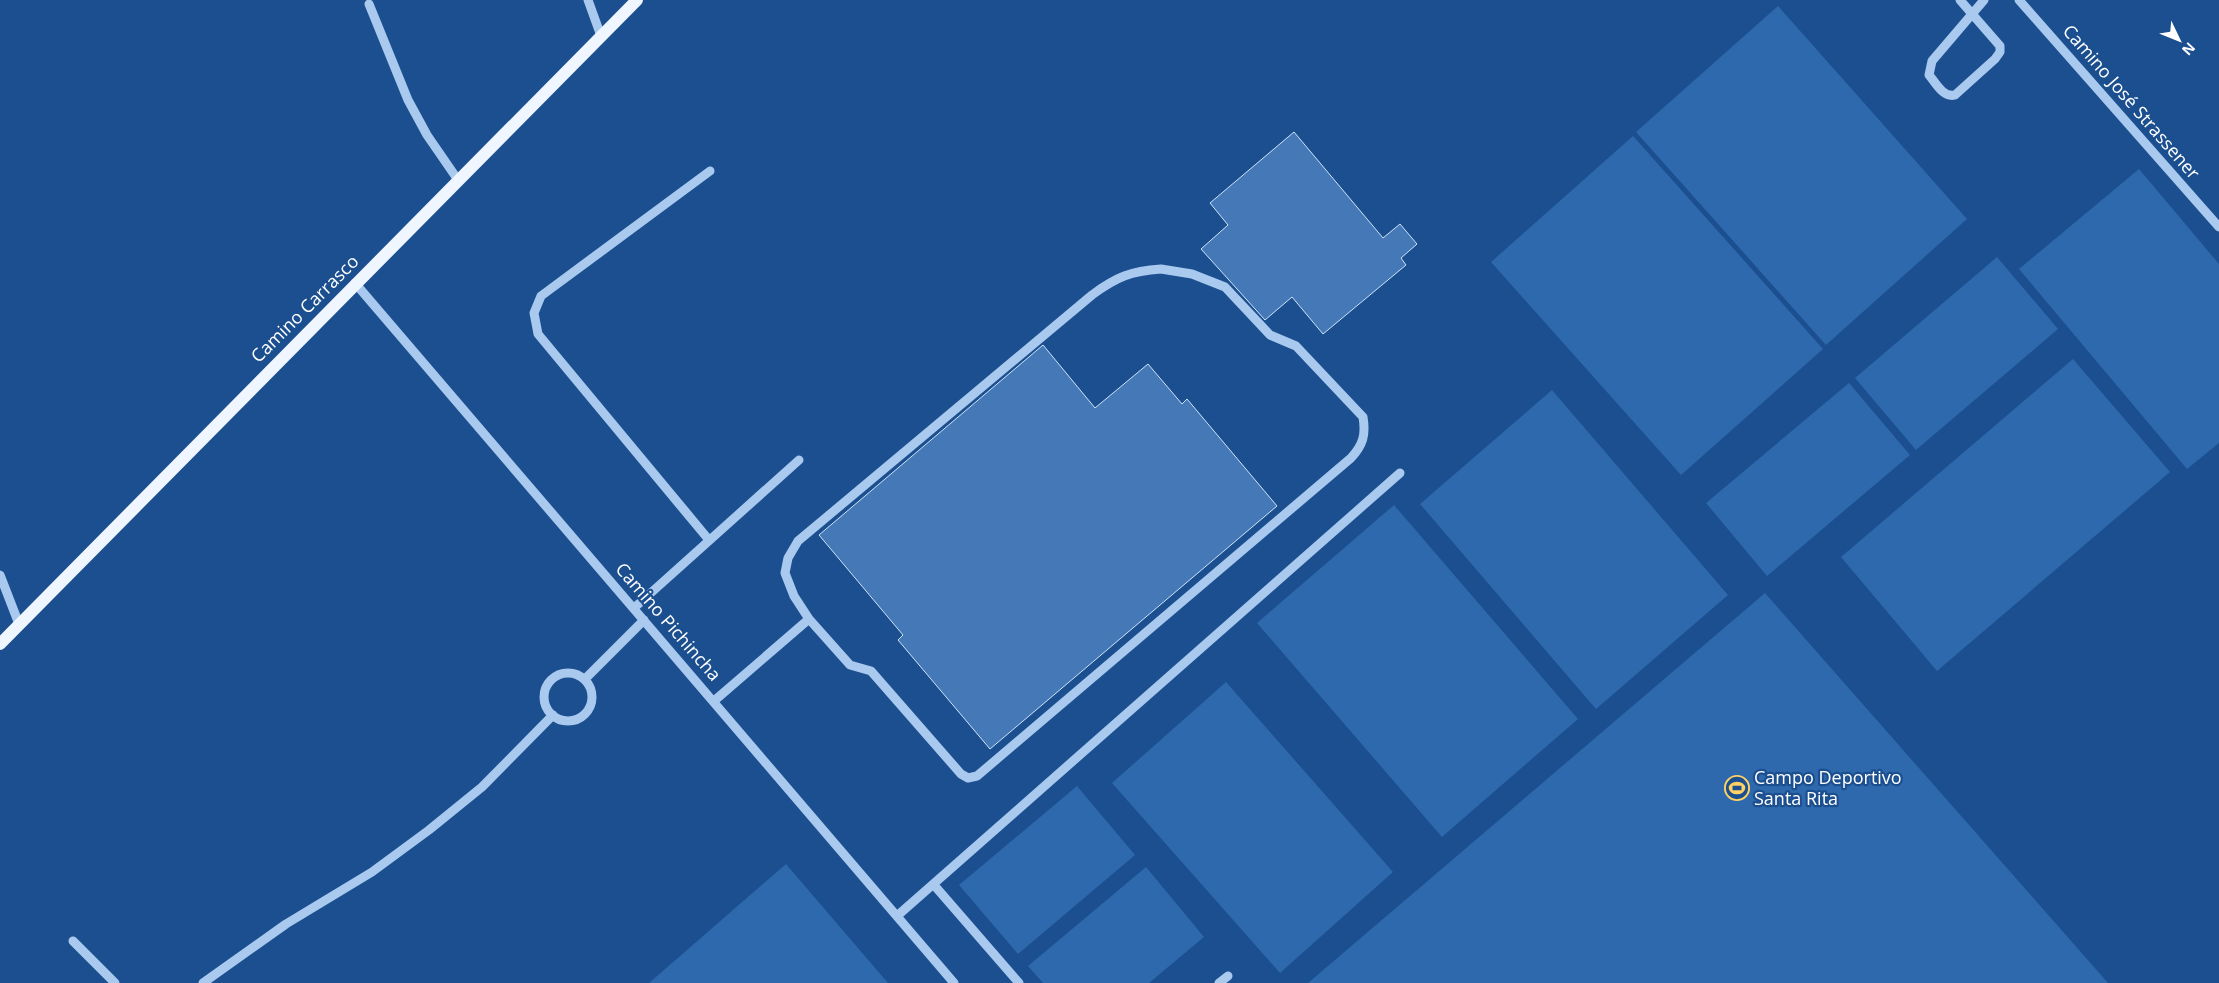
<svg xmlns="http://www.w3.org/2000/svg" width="2219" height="983" viewBox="0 0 2219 983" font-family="'Open Sans',sans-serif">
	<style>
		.green { fill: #2e69ad }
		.building { fill: #4478b7; stroke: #cfe3fa }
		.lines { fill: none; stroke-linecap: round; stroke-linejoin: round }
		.minor { stroke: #a9c9ee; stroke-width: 9 }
		.major { stroke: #f0f6ff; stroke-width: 12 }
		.labels { text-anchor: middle; stroke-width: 4.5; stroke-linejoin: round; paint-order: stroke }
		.street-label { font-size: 18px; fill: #fff; stroke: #1b4f8f }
		.poi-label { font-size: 18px; fill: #fff; stroke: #1b4f8f; text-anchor: start }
	</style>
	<rect width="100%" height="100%" fill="#1b4f8f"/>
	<path class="green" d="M1778,6L1967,219L1826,345L1636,132Z
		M1633,136L1823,349L1681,475L1491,262Z
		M2139,169L2219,264V443L2187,469L2019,269Z
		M1997,257L2058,329L1916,450L1855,378Z
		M2073,359L2170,472L1937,671L1841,557Z
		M1849,383L1910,455L1767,576L1706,503Z
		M1552,390L1728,595L1596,709L1420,504Z
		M1394,505L1578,719L1442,837L1257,623Z
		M1765,593L2108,983H1308Z
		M1226,682L1393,872L1280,973L1112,783Z
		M1077,786L1135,855L1018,954L959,885Z
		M786,864L888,983H649Z
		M1146,867L1204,937L1149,983H1043L1028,966Z"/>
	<path class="building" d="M1294,132L1383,238L1400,224L1417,244L1401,258L1406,265L1323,334L1292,297L1265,320L1201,249L1228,225L1210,203Z
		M1043,345L1095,408L1148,364L1182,404L1187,399L1277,506L990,749L898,640L903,635L819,535Z"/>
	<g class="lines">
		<path class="minor" d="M588,0L601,36
			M1960,0L2000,46V52L1995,59L1955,95C1943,98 1936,83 1929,75L1932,61L1984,0
			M2019,0L2219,227
			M369,4L408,100L427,135L458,180
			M1161,269L1192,274L1225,287L1270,335L1296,346L1363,417C1366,435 1363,445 1351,458L977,776L968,778L961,774L871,671L850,665L809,619L794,596L785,573L788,558L798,541L1092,295C1116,277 1131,271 1161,269Z
			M355,283L954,983
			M709,540L538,334L534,313L541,296L710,171
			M0,575L19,624
			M634,608L799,460
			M544 697a24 24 0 1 1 48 0a24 24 0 1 1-48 0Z
			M585,679L644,620
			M714,701L809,619
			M934,885L1019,983
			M897,916L1400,473
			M73,941L115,983
			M203,983L286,924L372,872L429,830L482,787L553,715
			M1219,983L1228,976"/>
		<path class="major" d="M0,644L637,0"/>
	</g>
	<defs>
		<symbol id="stadium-ring" viewBox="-11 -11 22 22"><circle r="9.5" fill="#1b4f8f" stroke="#ffd166" stroke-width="1.5"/><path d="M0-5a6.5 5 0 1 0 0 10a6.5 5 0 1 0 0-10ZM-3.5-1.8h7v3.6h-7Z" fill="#ffd166"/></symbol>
	</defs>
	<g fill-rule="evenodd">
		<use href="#stadium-ring" x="1723" y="774" width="28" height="28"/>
	</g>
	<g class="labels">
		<g class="street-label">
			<text transform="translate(2131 102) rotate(49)" y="6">Camino José Strassener</text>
			<text transform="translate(305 309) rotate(-45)" y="6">Camino Carrasco</text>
			<text transform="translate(668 622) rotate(49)" y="6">Camino Pichincha</text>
		</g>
		<g class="poi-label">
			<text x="1754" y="784">Campo Deportivo<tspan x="1754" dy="21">Santa Rita</tspan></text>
		</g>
	</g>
	<g transform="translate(2179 40) rotate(133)" stroke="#1b4f8f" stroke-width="4" paint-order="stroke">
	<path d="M0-4L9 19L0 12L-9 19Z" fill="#ffffff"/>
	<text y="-8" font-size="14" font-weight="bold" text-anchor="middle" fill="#ffffff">N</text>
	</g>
</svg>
